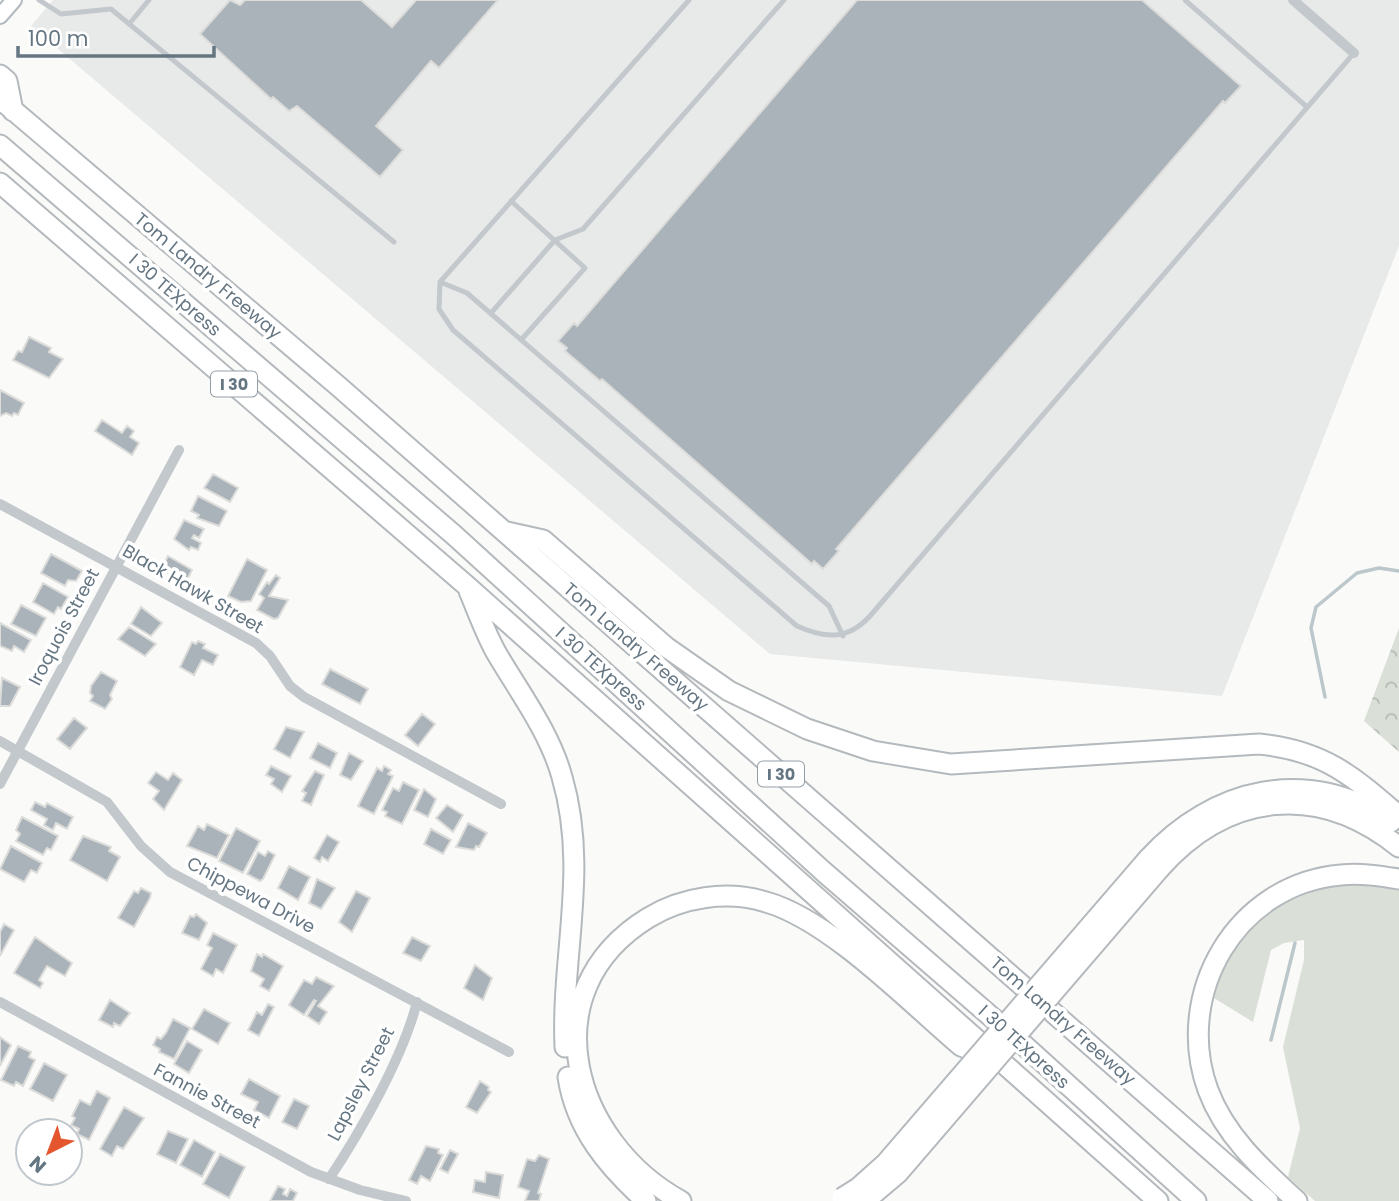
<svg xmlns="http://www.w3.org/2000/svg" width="1399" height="1201" viewBox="0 0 1399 1201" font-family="Poppins,sans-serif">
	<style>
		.built { fill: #e8e9e9 }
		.green { fill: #dadfd7 }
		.forest { fill: url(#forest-crowns) }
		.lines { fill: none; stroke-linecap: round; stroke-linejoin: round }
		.stream { stroke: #bbc7cb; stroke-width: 3.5 }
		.building { fill: #aab3b9; stroke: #dcdcda; stroke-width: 2 }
		.secondary-casing { stroke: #b3babf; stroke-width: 18 }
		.highway-casing { stroke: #b4b9bd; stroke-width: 23 }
		.lane { stroke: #c3c8cc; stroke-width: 5 }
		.street { stroke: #c3c8cc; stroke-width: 10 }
		.secondary { stroke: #fff; stroke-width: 14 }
		.highway { stroke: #fff; stroke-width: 19 }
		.highway-bridge-casing { stroke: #b4b9bd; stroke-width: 23; stroke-linecap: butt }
		.highway-bridge { stroke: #fff; stroke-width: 19 }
		.labels { text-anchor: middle; stroke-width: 7; stroke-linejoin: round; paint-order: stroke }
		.shield { fill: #fff; stroke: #939fa8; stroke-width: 2 }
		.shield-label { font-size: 16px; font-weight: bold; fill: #657683 }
		.street-label { font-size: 18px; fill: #657683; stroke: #fff }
	</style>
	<defs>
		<pattern id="forest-crowns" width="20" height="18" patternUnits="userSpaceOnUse" patternTransform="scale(1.75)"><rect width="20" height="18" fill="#dadfd7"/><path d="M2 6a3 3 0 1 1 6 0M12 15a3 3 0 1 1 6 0" fill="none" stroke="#b4b9b4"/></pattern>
	</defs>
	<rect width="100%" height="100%" fill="#fafaf8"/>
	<path class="built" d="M53,0H1399V246L1222,696L770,654L31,26Z"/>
	<path class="green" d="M1346,883L1399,889V1201H1315L1288,1177L1300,1128L1283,1047L1304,960V940L1284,943L1271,950L1253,1022L1214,998C1234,926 1276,898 1346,883Z"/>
	<path class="forest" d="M1399,628V752L1364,721Z"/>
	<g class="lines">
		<path class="stream" d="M1325,697L1311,628L1316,607L1357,573L1379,568L1399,571
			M1271,1040L1295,943"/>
	</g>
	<path class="building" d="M230,0L240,5L245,0H361L392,27L416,0H498L439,68L431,61L376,126L403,150L380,177L297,106L289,111L273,97L271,99L200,34Z
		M857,0H1142L1241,86L1225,103L1223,101L836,549L839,551L823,569L814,561L812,564L602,379L600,381L565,351L567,348L558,341L574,323L577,326Z
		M29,337L51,348L49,352L63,359L49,378L13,360L18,351L22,352Z
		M0,390L24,403L18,415L14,413L12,416L6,413L0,416Z
		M102,420L122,433L127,426L134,431L130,437L139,443L132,455L95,431Z
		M213,474L238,488L230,502L204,488Z
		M198,496L227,511L219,526L197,518L199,515L191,511Z
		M184,520L204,529L199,538L194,535L192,538L201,543L198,550L191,547L189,550L174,539Z
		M51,554L82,571L76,581L68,580L65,586L41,573Z
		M168,556L192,570L186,582L161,570Z
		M247,559L267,570L251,601L241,602L228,596Z
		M276,575L280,578L269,596L288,600L278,618L274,619L257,610L264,598L259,594L267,582L269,584Z
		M43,583L68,597L61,609L58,607L54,614L33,602Z
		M21,605L46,618L36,636L11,624Z
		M141,607L162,623L151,636L131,624Z
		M0,623L31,640L24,652L14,646L12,651L0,646Z
		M129,627L156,644L145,656L118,639Z
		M198,641L205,644L203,648L218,655L213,665L202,660L194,675L180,667L192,642L196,644Z
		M330,669L368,689L360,704L322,684Z
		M101,672L117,681L110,695L112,699L105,709L90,701L93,696L90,693L91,686Z
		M2,678L20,687L10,706H0Z
		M422,714L435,724L418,746L405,735Z
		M74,718L87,728L70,749L57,739Z
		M286,727L304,732L290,758L274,749Z
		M318,743L337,753L330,768L310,758Z
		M349,753L363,761L351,780L340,775Z
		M271,766L291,776L282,792L271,784L274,779L266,775Z
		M384,766L391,770L388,774L393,776L374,814L358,806L377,768L382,771Z
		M315,771L324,775L311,805L302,801L306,793L302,791Z
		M156,772L168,780L173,773L182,780L164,810L153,799L159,791L148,783Z
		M403,782L419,790L402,824L385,816L387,812L382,810L393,788L399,791Z
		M424,789L436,799L428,817L414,810Z
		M35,802L45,807L47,803L73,817L67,829L56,823L53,830L44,825L47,819L31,810Z
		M447,805L463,815L453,832L436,818Z
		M22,817L58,836L51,850L47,848L43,855L16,841L20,834L16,830Z
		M468,823L487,833L479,847L476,846L474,850L456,847Z
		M207,824L229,835L217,858L187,846L198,826L204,830Z
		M236,828L260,841L243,873L219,861Z
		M431,829L451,840L443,854L424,844Z
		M327,835L339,842L328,861L322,857L320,862L314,858Z
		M83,836L111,847L109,851L120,857L107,881L70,860Z
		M11,846L42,863L37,873L31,870L24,882L0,869Z
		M268,851L275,855L263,879L260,881L247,874L258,852L265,856Z
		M289,866L310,877L298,900L278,888Z
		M317,879L335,888L321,909L309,903Z
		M141,888L151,893L150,898L134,927L118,918L134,891L138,893Z
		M356,891L370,898L352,932L339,922Z
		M196,914L207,923L199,940L182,933L190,916L194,917Z
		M4,924L14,930L0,956V932Z
		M213,933L237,945L223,973L216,969L213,976L201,969L212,948L207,945Z
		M35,937L72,963L65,976L47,966L39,980L43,983L40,988L14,973Z
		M412,937L430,946L421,961L403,953Z
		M257,954L262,957L263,954L283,966L269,991L260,986L264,979L251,971Z
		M475,965L492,978L483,1000L464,988Z
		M316,977L334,986L318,1006L327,1012L319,1024L307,1016L316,1001L314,1000L304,1015L289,1005L304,980L312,984Z
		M110,1000L130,1013L120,1026L114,1023L113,1027L99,1020Z
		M268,1004L274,1007L259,1036L248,1030L257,1012L262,1015Z
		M204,1009L230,1023L218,1044L192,1029Z
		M173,1019L190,1028L174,1059L159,1052L160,1049L153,1045L157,1037L161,1039L166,1033Z
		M0,1037L11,1045L0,1066Z
		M187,1041L202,1050L189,1073L174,1064Z
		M18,1046L31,1052L29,1057L35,1060L23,1086L16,1082L14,1086L1,1080Z
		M44,1063L67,1075L53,1101L30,1089Z
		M249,1079L280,1096L269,1118L254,1110L258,1102L241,1094Z
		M480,1081L489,1087L488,1090L491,1092L477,1113L466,1107Z
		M97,1091L110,1098L89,1140L77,1134L79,1129L71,1125L75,1118L72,1116L80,1100L90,1105Z
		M294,1099L309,1106L297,1129L282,1122Z
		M124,1107L144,1118L123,1149L117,1146L112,1156L100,1149Z
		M168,1131L188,1139L176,1163L157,1154Z
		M194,1140L215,1152L202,1177L180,1165Z
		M426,1146L439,1149L438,1153L443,1155L430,1181L421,1176L417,1184L409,1180Z
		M450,1150L458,1154L448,1173L440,1169Z
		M220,1154L245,1167L229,1198L203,1184Z
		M539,1155L549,1159L538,1193L541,1194L539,1201H525L529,1191L518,1187L527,1159L535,1161Z
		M486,1172L503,1175L499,1198L473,1192L475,1180L485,1182Z
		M278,1186L285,1189L283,1194L287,1196L290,1189L297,1193L293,1201H270Z"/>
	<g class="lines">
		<defs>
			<path id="secondary" d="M0,16L14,0"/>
			<path id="highway" d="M0,75L7,81L13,111
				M0,99L337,385L1268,1201
				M0,145L454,535L824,872L1025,1046L1196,1201
				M0,183L467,586L1158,1201
				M507,532L543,540L666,647L729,691L807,729L873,751L951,764L1259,744C1323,750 1353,776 1399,816
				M469,591C478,612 486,635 497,654C520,693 550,733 562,777C589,869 561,955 565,1047
				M1148,859C1212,788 1310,764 1391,822
				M1160,868C1228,792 1318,782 1399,847
				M568,1077C576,1129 608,1167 646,1201
				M681,1201C573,1142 528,992 648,918C682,897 727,890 766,902C830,920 909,1002 961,1046L992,1059
				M1297,1201C1262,1169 1225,1136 1208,1090C1173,994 1236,884 1341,875C1361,873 1380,876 1399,879"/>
		</defs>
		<use href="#secondary" class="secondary-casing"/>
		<use href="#highway" class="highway-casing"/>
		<path class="lane" d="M39,0L61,14L111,9L394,242
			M689,0L440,282L439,309L453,330L797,626C826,639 848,640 870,616L1354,53
			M1185,0L1307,107
			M130,23L149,0
			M511,201L585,268L521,340
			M440,282L467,293L829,606L843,636
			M491,313L555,240L583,229L784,0"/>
		<path class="street" d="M1293,0L1354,53
			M0,504L256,643L270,656L290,686L304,697L501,804
			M0,741L107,802L141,846L170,872L509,1052
			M0,784L179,450
			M0,1002L311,1172L360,1190L406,1201
			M329,1179C361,1131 403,1057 417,1002"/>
		<use href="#secondary" class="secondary"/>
		<use href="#highway" class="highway"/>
		<defs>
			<path id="highway-bridge" d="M842,1198L858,1188L886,1163L1148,859
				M865,1201L898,1173L1160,868"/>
		</defs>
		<use href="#highway-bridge" class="highway-bridge-casing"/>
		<use href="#highway-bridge" class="highway-bridge"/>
	</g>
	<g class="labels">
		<g class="shield">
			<rect x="211" y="371.5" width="46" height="25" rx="5"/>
			<rect x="758" y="761.5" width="46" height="25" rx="5"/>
		</g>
		<g class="shield-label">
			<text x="234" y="390">I 30</text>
			<text x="781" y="780">I 30</text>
		</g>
		<g class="street-label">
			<text transform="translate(208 276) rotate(40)" y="6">Tom Landry Freeway</text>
			<text transform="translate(175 295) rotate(41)" y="6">I 30 TEXpress</text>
			<text transform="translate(193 589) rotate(30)" y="6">Black Hawk Street</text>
			<text transform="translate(64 627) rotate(-62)" y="6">Iroquois Street</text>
			<text transform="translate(636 647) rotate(41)" y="6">Tom Landry Freeway</text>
			<text transform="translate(601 669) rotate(42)" y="6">I 30 TEXpress</text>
			<text transform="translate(251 895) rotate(28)" y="6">Chippewa Drive</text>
			<text transform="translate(1063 1021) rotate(41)" y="6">Tom Landry Freeway</text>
			<text transform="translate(1024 1047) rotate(42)" y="6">I 30 TEXpress</text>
			<text transform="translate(361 1084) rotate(-63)" y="6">Lapsley Street</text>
			<text transform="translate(207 1096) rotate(28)" y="6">Fannie Street</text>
		</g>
	</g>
	<g transform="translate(49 1152) rotate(222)"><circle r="33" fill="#ffffff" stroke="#c1c8cd" stroke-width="2"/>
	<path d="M0-5L12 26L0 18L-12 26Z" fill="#e4572e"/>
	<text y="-10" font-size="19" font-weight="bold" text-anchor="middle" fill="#657683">N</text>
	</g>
	<path d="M18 46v10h196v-10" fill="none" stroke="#657683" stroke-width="3.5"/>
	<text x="28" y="46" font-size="21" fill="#657683" stroke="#ffffff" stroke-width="5" paint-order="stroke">100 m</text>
</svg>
